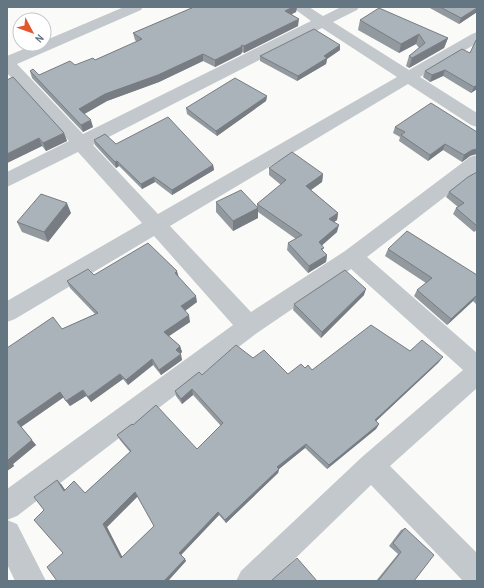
<svg xmlns="http://www.w3.org/2000/svg" width="484" height="588" viewBox="0 0 484 588" font-family="'Archivo Narrow',sans-serif">
	<style>
		.lines { fill: none; stroke-linecap: round; stroke-linejoin: round }
		.minor { fill: #c3c8cc; fill-rule: evenodd }
		.wall { fill: #929a9f; fill-rule: evenodd }
		.shaded-wall { fill: #777d82 }
		.building { fill: #aab3b9; stroke: #777d82; fill-rule: evenodd }
	</style>
	<rect width="100%" height="100%" fill="#fafaf8"/>
	<g class="lines">
		<path class="minor" d="M124,7H143L141,10L17,64L83,134L311,21L292,7H309L323,16L341,7H359L357,10L333,22L409,70L472,34L477,32V43L420,77L477,113V127L471,125L408,84L170,226L251,312L345,251L470,157L477,155V172L367,257L477,353V388L390,466L477,553V581H463L371,485L272,581H236L241,571L362,457L463,370L351,269L257,333L17,516L7,520V489L233,325L154,236L15,319L7,322V301L142,223L78,152L7,187V172L69,141L7,73V56L36,44H44V41ZM322,28L397,77L158,214L93,145Z
			M7,520L17,524L46,581H15L7,564Z"/>
	</g>
	<path class="wall" d="M194,7H297L296,12L292,14L298,26L244,53L242,52L241,54L215,67L203,61L159,82L107,101L84,114L93,127L83,132L32,78L30,71L39,75L95,60L137,42L135,40L133,33Z
		M428,7H477V12L459,24Z
		M360,20L448,38L444,48L409,68L406,66L409,56L419,48L416,44L399,53L358,30Z
		M477,40V89L471,93L443,76L430,82L423,77L425,71L470,53Z
		M340,50L327,59L326,64L297,81L260,61V56Z
		M7,80L64,133L67,141L46,151L42,146L7,163Z
		M267,96L266,101L217,136L187,114L186,108Z
		M395,127L477,132L470,156L462,162L443,150L428,161L399,141L400,137L393,133Z
		M94,140L116,144L213,165L214,170L172,195L155,182L142,189L119,166L116,168L95,145Z
		M269,168L323,174L322,182L311,190L338,213L337,220L334,222L337,232L322,245L323,251L327,255L326,262L308,273L287,250L288,243L296,239L258,212V218L233,231L216,212V202L257,207V204L281,185L269,175Z
		M477,172V230L474,232L453,214L456,208L458,207L446,197L449,192Z
		M71,213L48,242L22,232L17,222Z
		M388,249L477,275V305L473,301L447,325L414,296L417,290L426,283L385,256Z
		M94,275L178,277L197,302L185,311L190,322L169,336L180,346L182,352L180,354L182,360L161,375L153,365L128,385L123,379L91,402L86,396L70,406L64,397L21,427L36,445L13,464L14,466L7,471V348L62,329L95,314L70,288L67,281Z
		M364,295L321,338L293,310L294,304Z
		M410,351L443,357L438,363L376,421L379,424L376,429L327,469L305,448L279,469L278,473L226,523L219,515L181,555L186,561L168,581H57L63,553L44,510L61,484L65,490L85,493L130,452L120,440L117,435L133,425L197,449L221,426L193,395L182,404L176,396L175,391L202,375L253,358L288,374L305,368L312,370ZM138,496L154,526L122,557L107,527Z
		M405,528L414,581H376L398,554L389,546L401,530Z"/>
	<path class="shaded-wall" d="M293,7H297L296,12L285,17V11Z
		M477,8V12L459,24L461,18Z
		M299,19L298,26L244,53V46Z
		M419,34L416,44L399,53L401,44Z
		M448,38L444,48L409,68L412,58Z
		M242,45V52L241,54L215,67V60Z
		M340,45V50L327,59L326,64L297,81L298,76L324,56Z
		M203,54V61L159,82L107,101L81,116L79,109L105,94Z
		M445,70L443,76L430,82L432,75Z
		M477,85V89L471,93L474,87Z
		M267,96L266,101L217,136L216,131Z
		M91,120L93,127L83,132L81,125Z
		M64,133L67,141L46,151L43,143Z
		M39,138L42,146L7,163V154Z
		M445,144L443,150L428,161L430,155Z
		M477,149V154L470,156L462,162L464,155L472,150Z
		M117,161L119,166L116,168L115,162Z
		M213,165L214,170L172,195V190Z
		M323,174L322,182L305,194L306,186Z
		M154,177L155,182L142,189L141,184Z
		M67,203L71,213L48,242L44,232Z
		M258,208V218L233,231V221Z
		M338,213L337,220L328,226L329,219Z
		M339,225L337,232L318,249L319,242Z
		M327,255L326,262L308,273L309,266Z
		M177,271L179,278L175,273Z
		M366,289L364,295L321,338L322,332Z
		M477,295L473,301L447,325L451,319Z
		M196,296L197,302L182,313L181,306Z
		M189,315L190,322L166,338L164,332Z
		M180,346L182,352L178,356L176,350Z
		M181,354L182,360L161,375L159,370Z
		M443,357L438,363L372,425L375,420Z
		M152,359L153,365L128,385L126,380Z
		M120,374L123,379L91,402L88,397Z
		M192,389L193,395L182,404L181,399Z
		M83,390L86,396L70,406L66,401Z
		M60,392L64,397L21,427L36,445L13,464L14,466L7,471V463L17,422Z
		M379,424L376,429L327,469L329,465Z
		M306,444L305,448L279,469L278,473L226,523L225,520L277,467Z
		M57,480L61,484L68,494L64,491Z
		M135,492L138,496L107,527L124,560L121,558L103,524Z
		M218,512L219,515L181,555L179,553Z
		M185,559L186,561L168,581H164Z"/>
	<path class="building" d="M194,7H293L285,11L299,19L244,46L242,45L241,47L215,60L203,54L158,75L105,94L79,109L91,120L81,125L30,71L33,69L39,75L70,61L75,65L93,58L95,60L142,39L133,33Z
		M440,7H477V8L461,18Z
		M379,8L448,38L412,58L409,56L425,43L419,34L401,44L360,20Z
		M314,29L340,45L324,56L327,58L298,76L260,56Z
		M476,40H477V85L474,87L445,70L432,75L425,71L462,49L470,53Z
		M13,77L64,133L43,143L39,138L7,154V80Z
		M235,78L267,96L216,131L186,108Z
		M431,103L477,132V149L472,150L464,155L445,144L430,155L401,135L405,132L395,127Z
		M168,117L213,165L172,190L154,177L141,184L117,161L115,162L94,140L105,134L116,144Z
		M292,152L323,174L306,186L338,213L329,219L339,225L319,242L324,248L321,249L327,255L309,266L288,243L302,235L257,204L286,180L269,168Z
		M477,172V226L456,208L464,203L449,192L468,177Z
		M241,190L258,208L233,221L216,202Z
		M41,194L67,203L44,232L17,222Z
		M407,231L477,275V295L451,319L417,290L432,278L388,249Z
		M148,243L177,271L175,273L196,296L181,306L189,315L164,332L180,346L176,350L181,354L159,370L152,359L126,380L120,374L88,397L83,390L66,401L60,392L17,422L32,440L8,460L9,461L7,463V348L53,317L62,329L98,313L67,281L88,269L94,275Z
		M345,270L366,289L322,332L294,304Z
		M371,325L410,351L422,340L443,357L375,420L379,424L329,465L306,444L277,467L279,469L225,520L218,512L179,553L185,559L164,581H57L47,567L63,553L34,520L44,510L34,497L57,480L64,491L74,481L85,493L131,451L117,435L132,424L133,425L156,405L197,449L223,423L192,389L181,399L175,391L199,372L202,375L236,345L253,358L264,350L288,374L301,364L305,368L308,365L312,370ZM135,492L154,526L121,558L103,524Z
		M405,528L434,555L414,581H378L401,552L393,543Z
		M297,558L317,581H271Z"/>
	<rect width="484" height="588" fill="none" stroke="#657683" stroke-width="16"/>
	<g transform="translate(32 32) rotate(131)"><circle r="19" fill="#ffffff" stroke="#c1c8cd"/>
	<path d="M0-3L7 15L0 10L-7 15Z" fill="#e4572e"/>
	<text y="-6" font-size="11" font-weight="bold" text-anchor="middle" fill="#657683">N</text>
	</g>
</svg>
